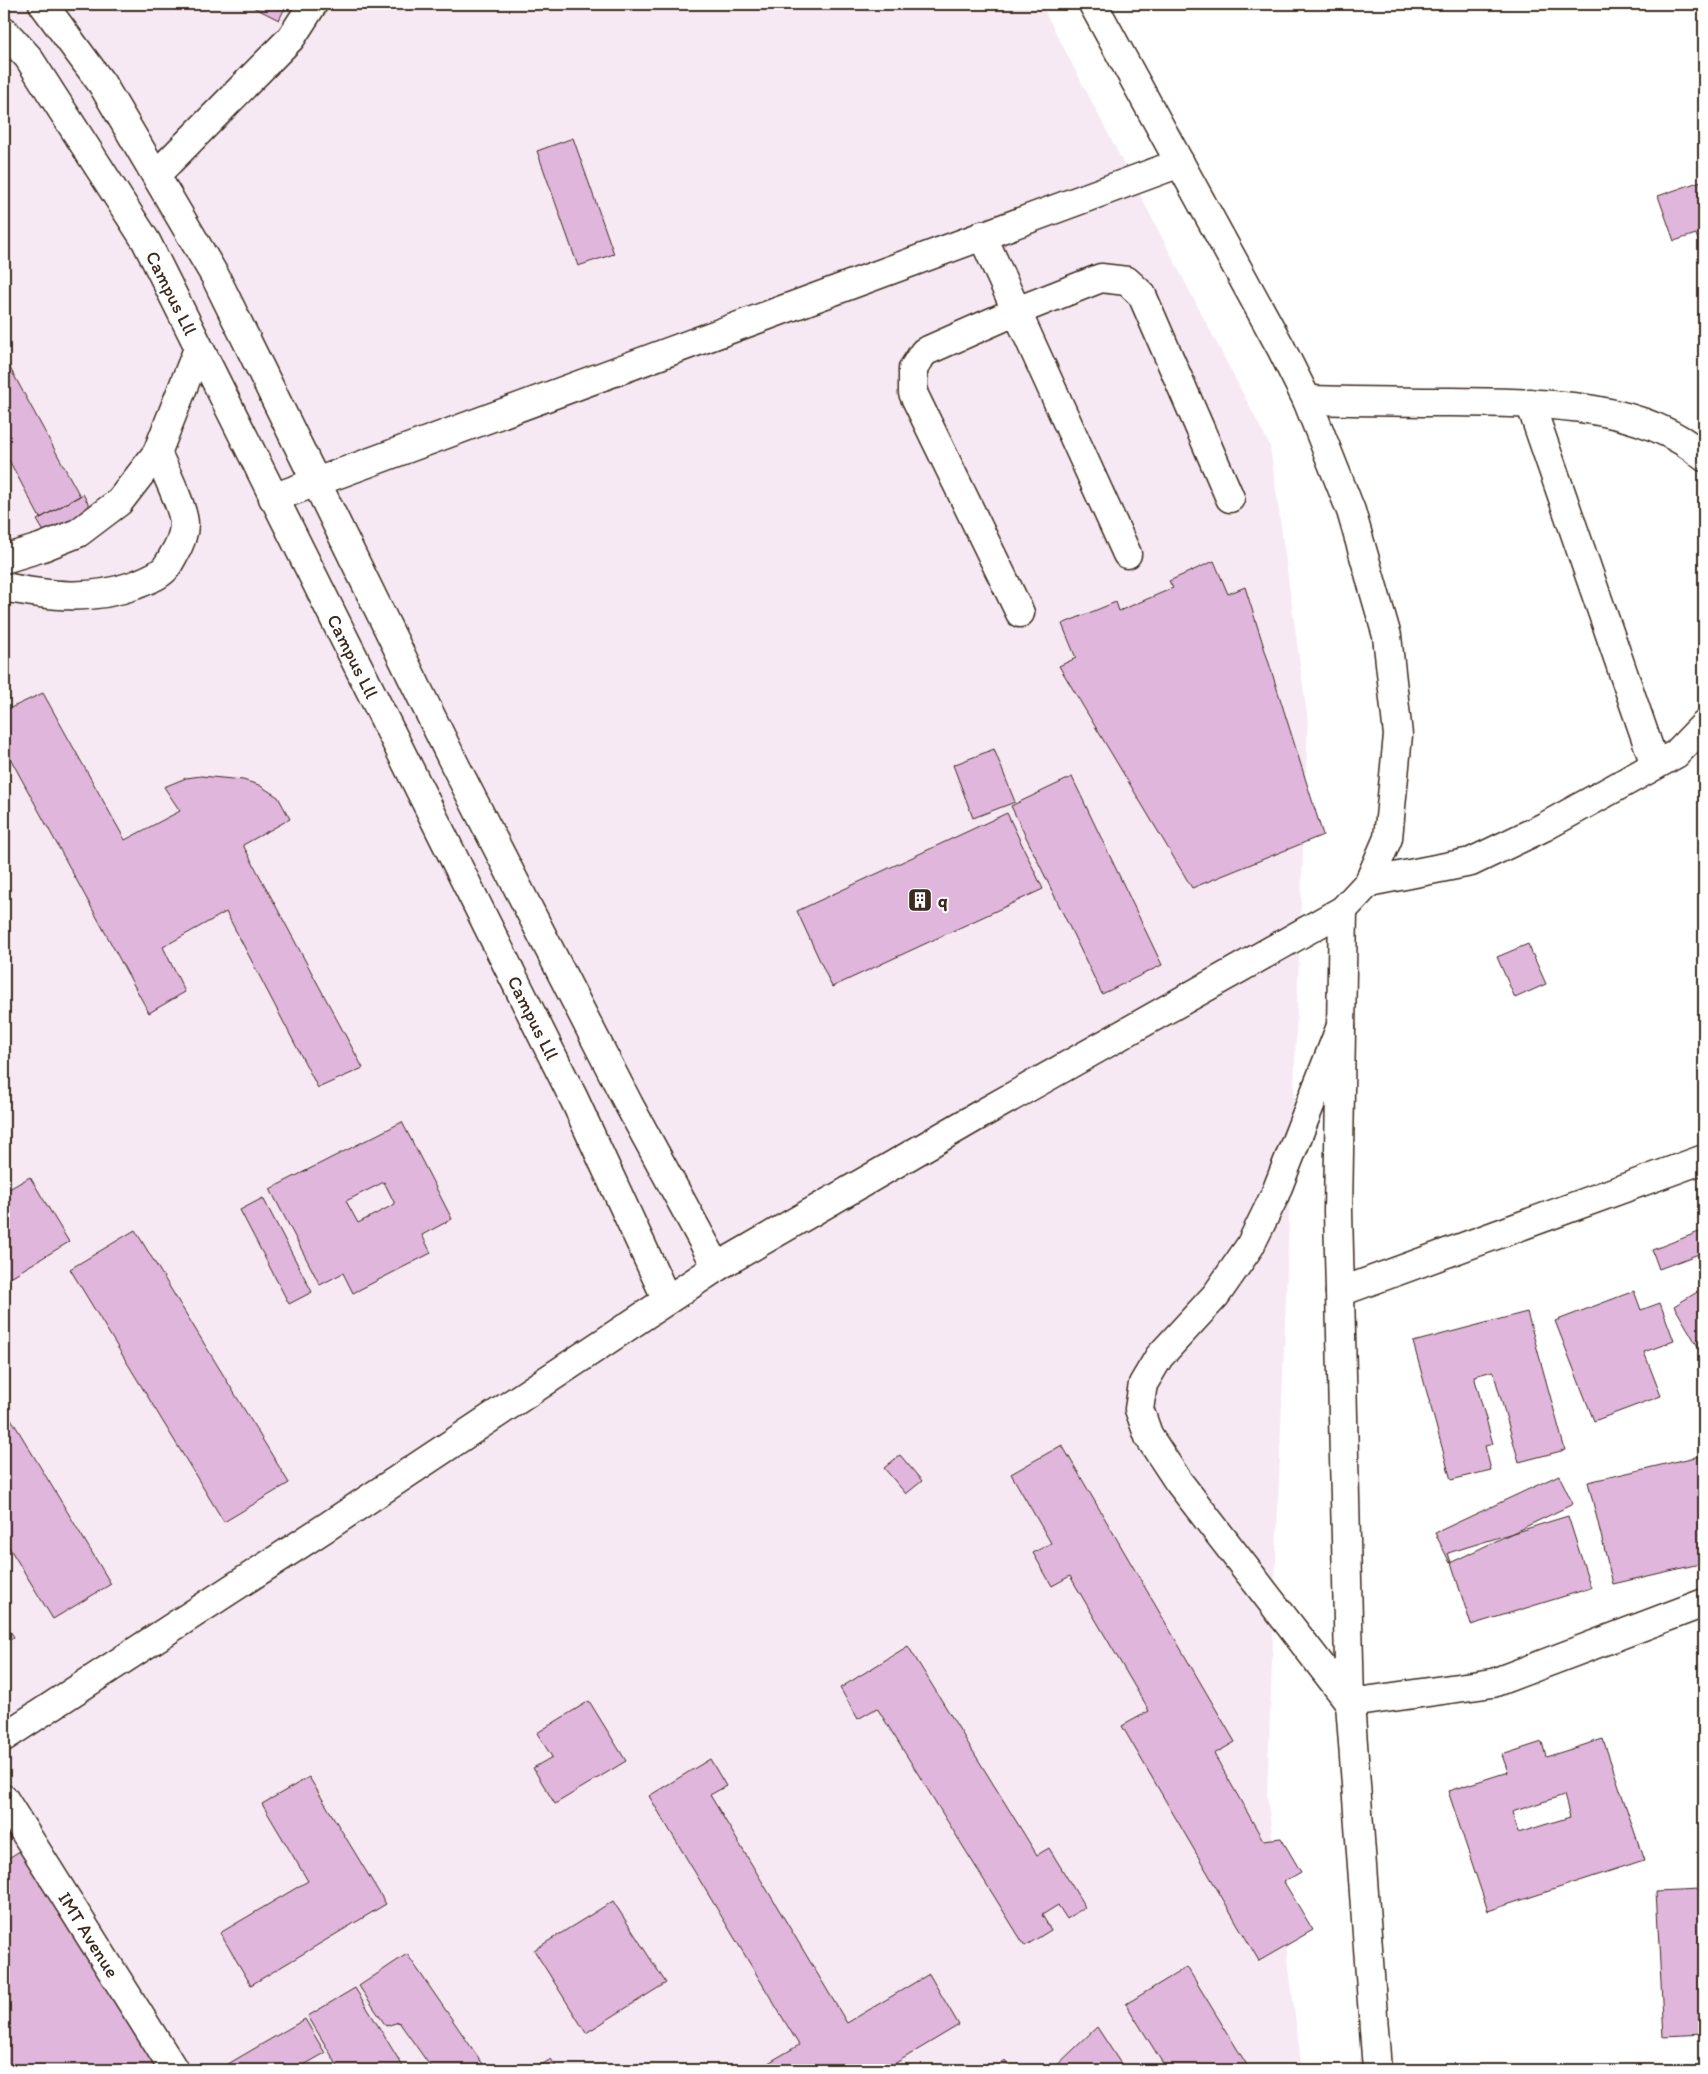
<svg xmlns="http://www.w3.org/2000/svg" width="1708" height="2074" viewBox="0 0 1708 2074" font-family="Itim,sans-serif">
	<style>
		.built { fill: #f6e9f4 }
		.building { fill: #e1b6dc; stroke: #3b2a1e; fill-rule: evenodd }
		.lines { fill: none; stroke-linecap: round; stroke-linejoin: round }
		.minor-casing { stroke: #3b2a1e; stroke-width: 31 }
		.minor { stroke: #fff; stroke-width: 28 }
		.labels { text-anchor: middle; stroke-width: 4; stroke-linejoin: round; paint-order: stroke }
		.street-label { font-size: 19px; fill: #3b2a1e; stroke: #fff }
		.poi-label { font-size: 19px; font-weight: bold; fill: #3b2a1e; stroke: #fff; text-anchor: start }
	</style>
	<rect width="100%" height="100%" fill="#fff"/>
	<filter id="ink" filterUnits="userSpaceOnUse"><feTurbulence type="fractalNoise" baseFrequency=".02" numOctaves="2"/><feDisplacementMap in="SourceGraphic" scale="10" xChannelSelector="R" yChannelSelector="G"/><feConvolveMatrix kernelMatrix="1 2 1 2 8 2 1 2 1" color-interpolation-filters="sRGB"/></filter>
	<g filter="url(#ink)">
		<path class="built" d="M4,4H1041L1270,446L1308,722L1267,1795L1302,2070H4Z"/>
		<path class="building" d="M247,4H287L279,20Z
			M573,138L614,254L578,266L537,151Z
			M1704,180V257L1696,234L1674,241L1658,196Z
			M4,357L80,496L40,518L4,451Z
			M83,494L94,514L49,540L37,520Z
			M1214,561L1228,594L1245,587L1323,835L1192,888L1059,666L1076,658L1062,624L1116,602L1119,611L1173,588L1169,581Z
			M43,693L125,840L180,811L164,787L186,778L201,776L243,780L259,785L278,797L290,819L243,845L363,1068L318,1088L226,912L163,947L185,992L149,1013L4,747V711Z
			M994,749L1015,802L973,818L953,765Z
			M1072,777L1162,965L1102,994L1011,806Z
			M1007,813L1043,889L832,987L797,911Z
			M1528,944L1546,984L1515,998L1497,957Z
			M402,1122L452,1219L422,1235L431,1253L353,1293L343,1273L320,1285L270,1189ZM384,1182L395,1204L358,1223L346,1201Z
			M30,1177L69,1242L4,1281V1192Z
			M263,1198L312,1292L289,1304L240,1210Z
			M135,1230L289,1483L224,1522L70,1269Z
			M1704,1230V1252L1659,1269L1652,1250Z
			M1704,1288V1357L1674,1306Z
			M1634,1291L1641,1310L1660,1303L1674,1341L1644,1352L1661,1396L1594,1421L1555,1321Z
			M1527,1312L1565,1450L1519,1462L1493,1371L1474,1376L1493,1444L1485,1446L1491,1470L1451,1480L1413,1342Z
			M4,1407L111,1584L53,1619L4,1539Z
			M1062,1445L1235,1742L1214,1754L1263,1840L1281,1838L1301,1872L1284,1882L1313,1930L1259,1961L1122,1726L1149,1711L1070,1576L1052,1586L1033,1553L1051,1543L1011,1474Z
			M900,1455L922,1481L906,1494L884,1468Z
			M1704,1455V1563L1613,1584L1588,1482Z
			M1559,1475L1573,1504L1450,1563L1435,1533Z
			M1568,1516L1591,1588L1471,1625L1448,1553Z
			M4,1622L14,1637L4,1644Z
			M908,1646L1037,1855L1049,1848L1085,1907L1067,1919L1058,1905L1042,1915L1051,1930L1025,1946L877,1708L858,1719L840,1688Z
			M589,1701L626,1761L555,1804L533,1768L552,1757L537,1733Z
			M1603,1739L1644,1860L1488,1911L1448,1791L1508,1772L1502,1755L1542,1742L1546,1757ZM1564,1795L1570,1817L1518,1833L1512,1812Z
			M710,1759L726,1786L710,1795L847,2023L929,1974L959,2025L884,2070H756L799,2045L649,1796Z
			M309,1777L386,1904L251,1985L220,1933L308,1881L262,1804Z
			M26,1847L164,2070H4V1861Z
			M1700,1889L1704,1960V2035L1664,2037L1656,1891Z
			M613,1901L666,1983L586,2033L534,1950Z
			M407,1954L487,2070H433L399,2022L386,2026L359,1986Z
			M1187,1967L1250,2070H1167L1126,2004Z
			M355,1988L405,2070H340L308,2016Z
			M305,2019L325,2053L295,2070H232L228,2064Z
			M1097,2027L1125,2070H1052Z
			M551,2059L558,2070H533Z
			M1005,2061L1011,2070H992Z"/>
		<g class="lines">
			<defs>
				<g id="minor">
					<path d="M43,4L102,84L215,276L455,765L629,1105L717,1267"/>
					<path id="s1" d="M4,31L28,57L146,241L575,1101L667,1300"/>
					<path d="M156,175L291,38L313,4"/>
					<path d="M982,235L1127,554"/>
					<path d="M1307,400C1355,401 1403,402 1451,402C1532,403 1640,400 1704,457"/>
					<path d="M1530,403L1655,765"/>
					<path d="M273,498L1180,163"/>
					<path d="M4,559L40,548L78,533L119,502L157,453L198,349"/>
					<path d="M4,587C49,596 91,601 135,585C145,581 157,577 165,569C168,565 171,560 173,556C179,546 184,536 184,524C184,509 164,468 157,453"/>
					<path d="M1020,613L913,393V369L924,352L1017,311L1101,278L1127,281L1142,295L1230,498"/>
					<path d="M1369,882L1471,862L1544,827L1676,754L1704,725"/>
					<path d="M1343,910L1338,1211L1350,1703L1377,2070"/>
					<path d="M1341,1026L1274,1197L1250,1246L1216,1295L1159,1357L1143,1384L1139,1409L1149,1437L1178,1481L1350,1703L1493,1683L1704,1603"/>
					<path d="M1340,1292L1704,1159"/>
					<path d="M4,1737L325,1528L717,1267L976,1117L1343,910L1369,882L1388,838L1398,735L1387,636L1351,511L1307,400L1281,348L1093,4"/>
					<path id="s2" d="M4,1799L174,2070"/>
				</g>
			</defs>
			<use href="#minor" class="minor-casing"/>
			<use href="#minor" class="minor"/>
		</g>
	</g>
	<defs>
		<symbol id="building-square" viewBox="-11 -11 22 22"><rect x="-9" y="-9" width="18" height="18" rx="4" fill="#3b2a1e" stroke="#fff"/><path d="M-4-6H4V6H1V3H-1V6H-4ZM-2.5-4.3h1.7v1.8h-1.7ZM.8-4.3h1.7v1.8H.8ZM-2.5-1h1.7V.8h-1.7ZM.8-1h1.7V.8H.8Z" fill="#fff"/></symbol>
	</defs>
	<g fill-rule="evenodd">
		<use href="#building-square" x="906" y="886" width="28" height="28"/>
	</g>
	<g class="labels">
		<g class="street-label">
			<text dy="7" stroke="none"><textPath href="#s1" startOffset="312">Campus Lll</textPath></text>
			<text dy="7" stroke="none"><textPath href="#s1" startOffset="718">Campus Lll</textPath></text>
			<text dy="7" stroke="none"><textPath href="#s1" startOffset="1122">Campus Lll</textPath></text>
			<text dy="7" stroke="none"><textPath href="#s2" startOffset="160">IMT Avenue</textPath></text>
		</g>
		<g class="poi-label">
			<text x="938" y="907">q</text>
		</g>
	</g>
	<rect width="1708" height="2074" fill="none" stroke="#fff" stroke-width="20"/>
	<rect x="10" y="10" width="1688" height="2054" fill="none" stroke="#3b2a1e" stroke-width="2" filter="url(#ink)"/>
</svg>
